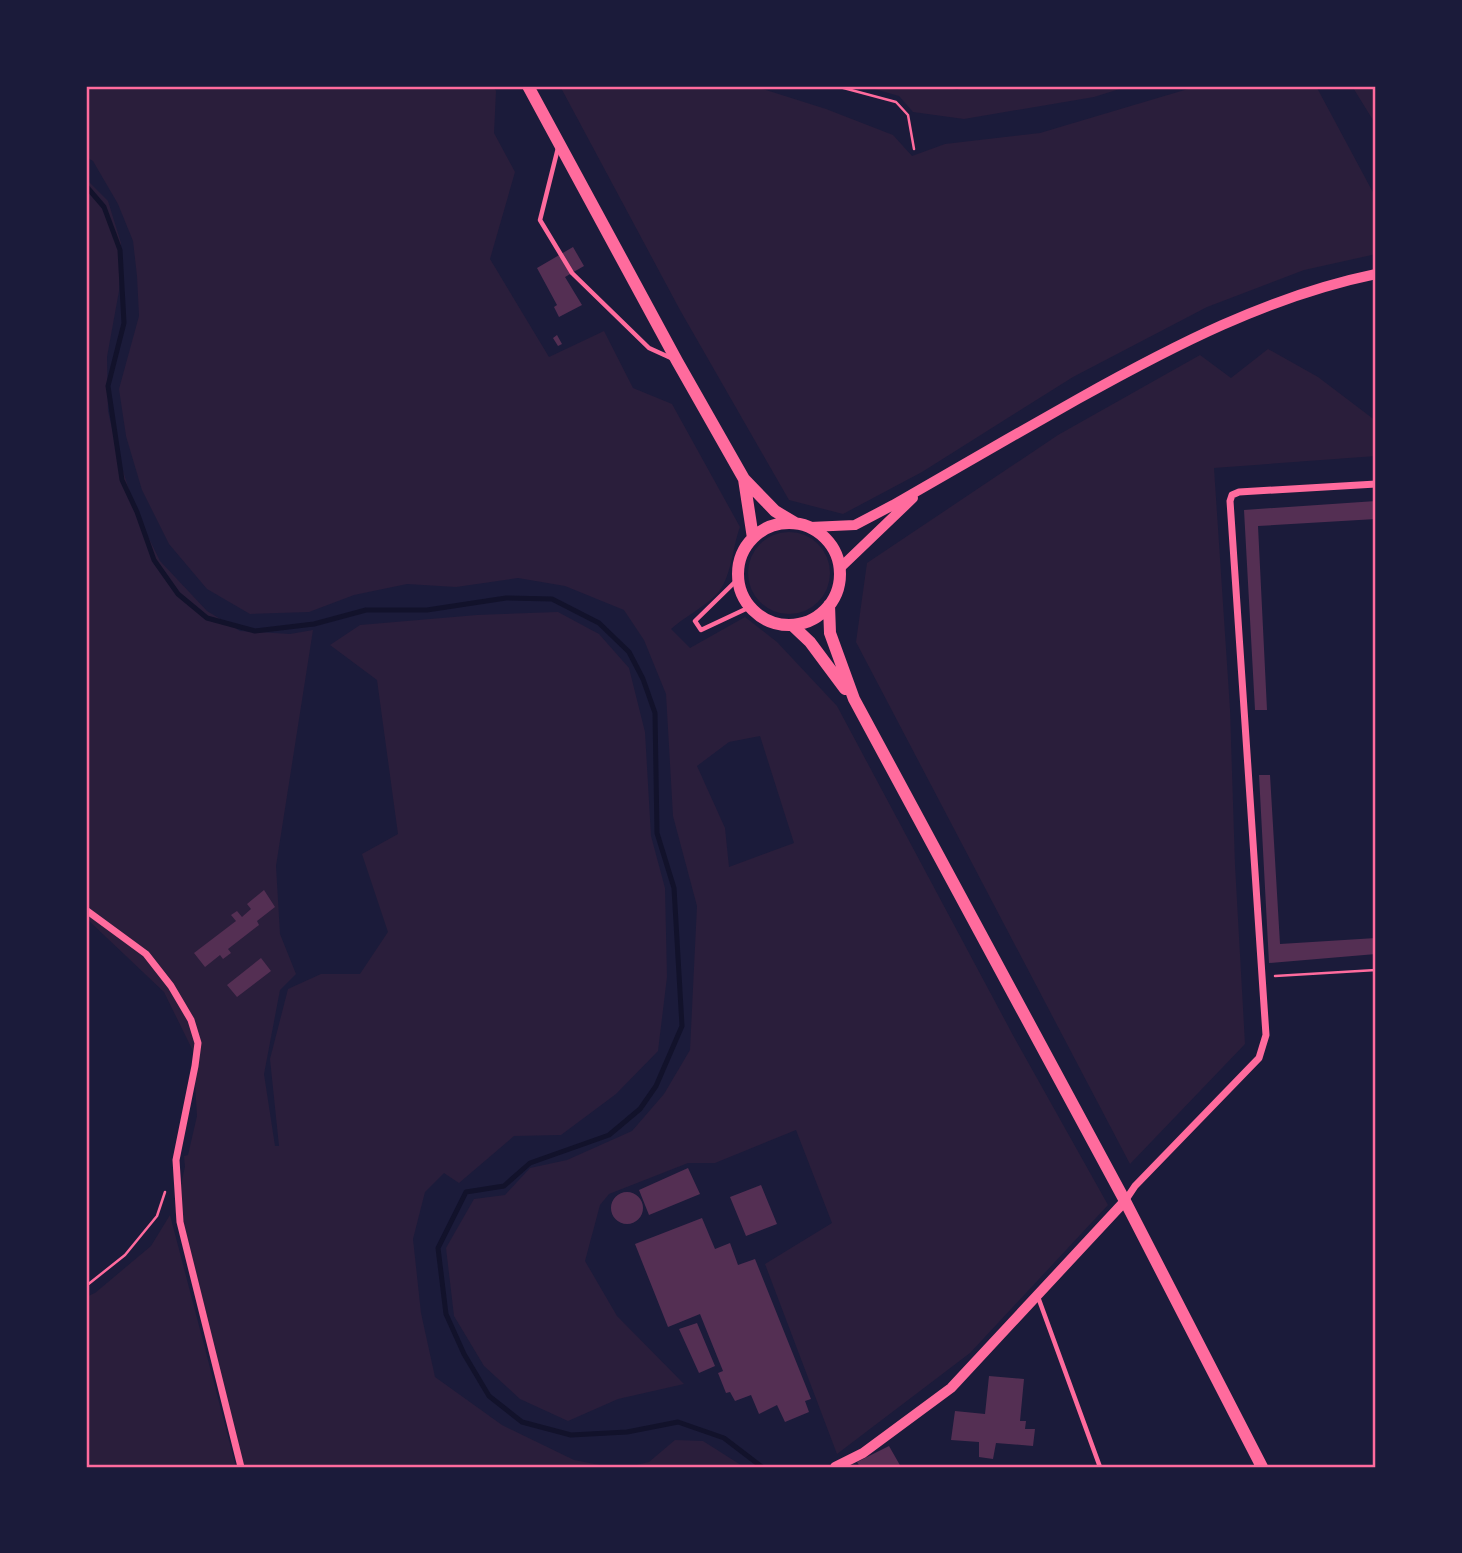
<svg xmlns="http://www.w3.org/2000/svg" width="1462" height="1553" viewBox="0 0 1462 1553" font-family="'Roboto Condensed',sans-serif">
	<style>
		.green { fill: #2a1e3b; fill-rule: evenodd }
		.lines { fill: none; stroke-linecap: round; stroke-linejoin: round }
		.stream { stroke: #12122b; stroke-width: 5 }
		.building { fill: #542f53 }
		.path { stroke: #ff6b9d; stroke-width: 2.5 }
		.service { stroke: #ff6b9d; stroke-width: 4.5 }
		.minor { stroke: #ff6b9d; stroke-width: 7 }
		.tertiary { stroke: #ff6b9d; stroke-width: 10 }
		.secondary { stroke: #ff6b9d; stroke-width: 12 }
		.neatline { fill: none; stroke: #ff6b9d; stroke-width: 2.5 }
	</style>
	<rect width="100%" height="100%" fill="#1b1b3a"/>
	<path class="green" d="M86,86H493L496,91L494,133L515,172L490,259L549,357L604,331L633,388L672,404L740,527C732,548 732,578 716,595C703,608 684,617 671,629L690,648L745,617L777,642L837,706L1015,1039L1108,1205L970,1353L837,1454L765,1264L832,1223L796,1130L715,1163H688L609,1194L600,1205L585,1261L617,1316L684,1384L618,1399L568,1421L520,1399L484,1366L454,1316L446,1248L474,1199L505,1195L530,1168L567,1160L632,1131L664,1094L690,1050L697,906L673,816L666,694L644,640L624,610L565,586L518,578L456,587L407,584L354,595L309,612L250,614L207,589L169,544L142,490L126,436L119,389L139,316L137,276L133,241L118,204L93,161L86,157ZM760,736L794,843L729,867L725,828L697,766L729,742Z
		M560,86H753L826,109L893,135L912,156L945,144L1040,133L1198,86H1316L1376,198V254L1304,270L1207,307L1073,377L922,472L843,514L789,500L680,310Z
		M864,86H941L957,90L967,86H1129L1094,97L964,119L913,112L899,96Z
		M1352,86H1376V125Z
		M86,179L108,201L121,243L119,291L107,357L108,411L119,459L137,514L160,561L207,611L240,631L290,634L313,630L276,866L280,934L296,974L280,990L264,1074L275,1146H279L270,1059L288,989L321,974H360L388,932L362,854L398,834L377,680L330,645L360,625L477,615L558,612L599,634L629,668L645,732L651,836L665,888L667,977L658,1051L616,1094L561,1135L514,1136L459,1183L444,1173L425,1192L413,1239L421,1313L435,1377L502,1425L574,1460L610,1467H239L175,1212L185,1167L184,1156L188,1155L197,1116L193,1051L164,992L86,918Z
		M1268,349L1318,377L1376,421V456L1214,468L1230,709L1235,865L1245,1044L1130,1164L856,642L867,563L1058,435L1200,355L1231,378Z
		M748 573a41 41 0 1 1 82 0a41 41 0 1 1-82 0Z
		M170,1215L236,1467H86V1297L95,1293L151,1246Z
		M675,1440L703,1441L744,1467H627L649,1462Z"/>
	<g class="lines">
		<path class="stream" d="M86,186L104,207L120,250L124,323L108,386L122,480L137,512L154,560L178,594L207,618L255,631L314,624L366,610H427L506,598L552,599L599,623L629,652L643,679L655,713L657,833L674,888L682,1026L656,1086L640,1109L609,1135L530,1163L504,1186L466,1192L438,1248L446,1314L464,1354L489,1396L522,1422L571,1435L627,1432L678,1422L724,1438L762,1467"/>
	</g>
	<path class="building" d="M573,247L584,266L565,277L582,305L559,317L554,307L557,305L537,268Z
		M557,335L562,344L558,346L553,338Z
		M1376,501V519L1258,526L1267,710H1255L1244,510Z
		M1259,775H1270L1280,944L1376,938V954L1269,963Z
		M264,890L275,907L257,921L259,925L228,949L231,953L223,959L220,955L205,967L194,953L236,921L231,915L237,911L242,917L251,909L247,904Z
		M261,958L271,971L237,997L227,985Z
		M688,1168L700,1194L649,1215L639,1190Z
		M761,1185L777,1224L746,1236L730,1197Z
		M611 1208a16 16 0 1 1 32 0a16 16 0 1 1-32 0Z
		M702,1218L715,1249L730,1243L738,1265L755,1259L811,1399L805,1401L809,1412L785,1422L777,1405L759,1414L751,1395L735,1401L730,1392L726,1393L718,1373L723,1371L700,1314L668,1327L635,1244Z
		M697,1323L715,1366L699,1373L679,1329Z
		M989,1376L1024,1379L1020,1421H1026L1025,1429H1035L1033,1446L996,1443L993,1459L979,1457V1442L951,1440L955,1411L985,1414Z
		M889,1446L901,1467H860L857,1462Z"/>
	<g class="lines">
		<path class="path" d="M836,86L896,102L908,115L914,149
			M1275,976L1376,970
			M86,1286L125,1255L157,1216L165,1192"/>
		<path class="service" d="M558,148L540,220L572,273L649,348L671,358
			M738,579L695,621L701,630L750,607
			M1038,1297L1100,1467"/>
		<path class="minor" d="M86,910L146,954L171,986L191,1020L198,1043L195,1066L176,1160L180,1222L241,1467
			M1125,1201L1135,1186L1259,1058L1266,1035L1230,501L1232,495L1239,492L1376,484"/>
		<path class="tertiary" d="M810,527L855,525L893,505C955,469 1016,434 1078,399C1173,346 1269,296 1376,274
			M840,568L913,498
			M835,1467L863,1453L951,1388L1125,1201"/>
		<path class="secondary" d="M528,86L677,361L744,479L775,511L795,523
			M744,479L753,538
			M738 574a51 51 0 1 1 102 0a51 51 0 1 1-102 0Z
			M829,605L830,633L854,699L1125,1201L1262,1467
			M792,625L810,642L845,689"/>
	</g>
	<rect width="1462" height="1553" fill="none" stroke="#1b1b3a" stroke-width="175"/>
	<rect x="88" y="88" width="1286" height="1378" class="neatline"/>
</svg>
